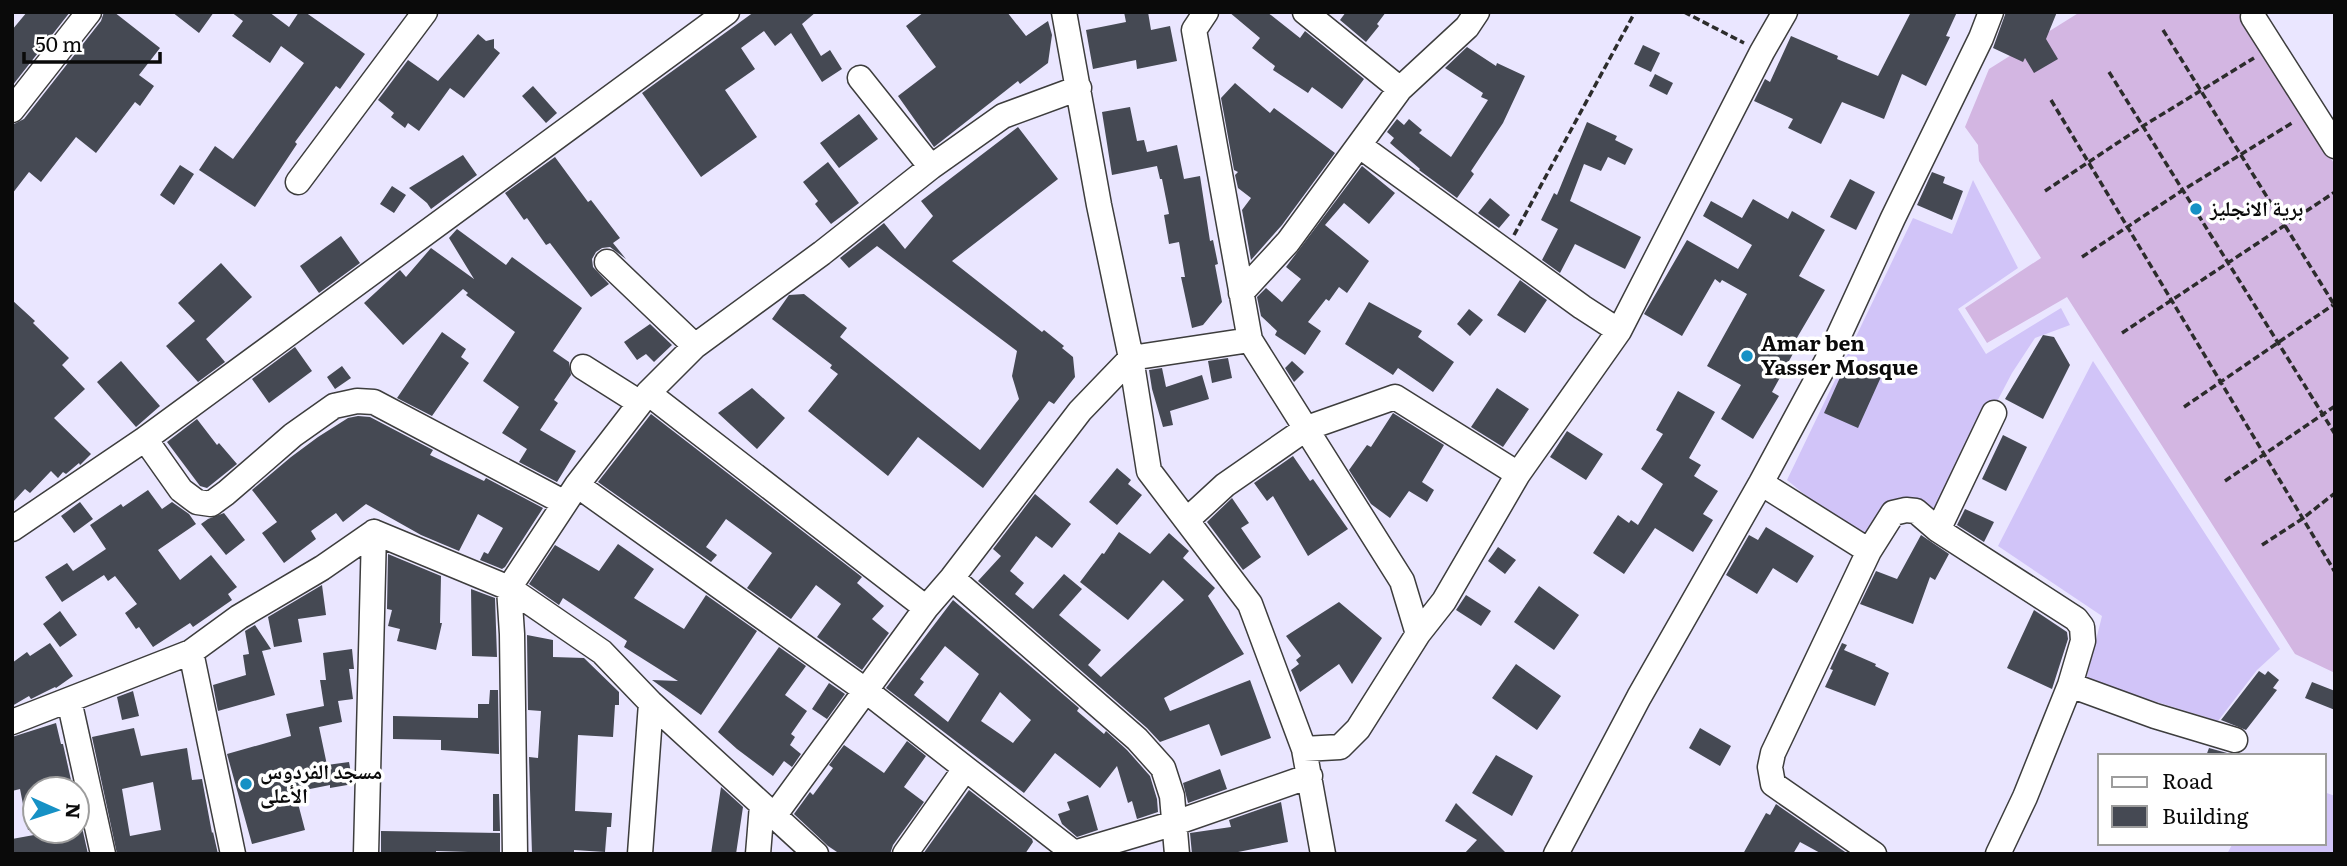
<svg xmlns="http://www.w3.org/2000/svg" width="2347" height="866" viewBox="0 0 2347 866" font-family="Literata,'Noto Naskh Arabic',serif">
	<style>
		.farmland { fill: #d1c4f8 }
		.cemetery { fill: #d3b6e2 }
		.building { fill: #454953; fill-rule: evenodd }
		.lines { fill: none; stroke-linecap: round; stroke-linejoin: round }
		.minor-casing { stroke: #3d3d3d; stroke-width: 27 }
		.path { stroke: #2c2c2c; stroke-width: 3.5; stroke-dasharray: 7 3.5; stroke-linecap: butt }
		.minor { stroke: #fff; stroke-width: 24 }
		.poi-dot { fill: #1691c5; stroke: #fff; stroke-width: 2.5 }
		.labels { text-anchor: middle; stroke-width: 7; stroke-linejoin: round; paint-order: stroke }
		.poi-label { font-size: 21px; font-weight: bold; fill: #0a0a0a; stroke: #fff; text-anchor: start }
	</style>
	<rect width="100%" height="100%" fill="#eae6ff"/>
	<path class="farmland" d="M1973,180L2018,268L1958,309L1986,354L2061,308L2070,325L2035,338L2012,373L1938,514L1900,497L1861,541L1787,480L1913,218L1952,234Z
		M2093,361L2280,649L2257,670L2218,721L2086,680L2102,616L1998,546Z
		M2324,792L2335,796V854H2227L2233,843H2324Z"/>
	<path class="cemetery" d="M2080,12H2239L2335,165V673L2295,654L2067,297L1987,343L1965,308L2041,258L1979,161L1978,145L1965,127L1989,69Z"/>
	<path class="building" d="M27,12H70L12,86V30Z
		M104,12H114L160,48L139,75L154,86L140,106L135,102L96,153L76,137L41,182L29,172L12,194V125L24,119L101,21Z
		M172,12H214L199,33Z
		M231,12H269L289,27L299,12H305L365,54L340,89L336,86L295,142L297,144L255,207L199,170L215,146L233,159L304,63L281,46L270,63L232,36L243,21Z
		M754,12H816L802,24L821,56L830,50L842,69L822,82L791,33L775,46L764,31L741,48L755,69L725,90L757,137L701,177L642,93Z
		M924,12H1007L1026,36L1048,21L1052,35L1048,63L1020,84L1018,81L934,147L898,96L936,67L906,26Z
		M1124,12H1148L1151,30L1170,26L1177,61L1137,69L1136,60L1093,69L1086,30L1126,22Z
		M1229,12H1267L1300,38L1305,31L1364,79L1342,109L1312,87L1308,93L1273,70L1275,66L1252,48L1260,38Z
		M1346,12H1386L1377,24L1379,26L1366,42L1340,20Z
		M1911,12H1957L1946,36L1950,37L1926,86L1902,74L1884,119L1842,102L1821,144L1788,128L1793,119L1754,101L1765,79L1770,82L1791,36L1838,56L1837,59L1878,76Z
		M2006,12H2057L2046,39L2058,59L2034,73L2025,58L2023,62L1993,48Z
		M478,34L486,41L494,39V48L500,53L464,98L450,88L419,131L408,123L405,128L391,117L394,113L378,100L408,60L438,81Z
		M1643,45L1660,53L1651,72L1634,64Z
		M1467,47L1496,66L1497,63L1525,76L1503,123L1471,171L1474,174L1457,198L1419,170L1420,169L1390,143L1394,138L1387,132L1397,119L1404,125L1409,119L1422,130L1419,133L1451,157L1488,100L1481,97L1483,93L1445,68Z
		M1655,74L1673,83L1667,95L1649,86Z
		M1235,83L1270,113L1274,108L1335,153L1282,225L1251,260L1242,210L1251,198L1238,188L1235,175L1238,172L1234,170L1221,98Z
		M533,86L557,113L546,123L522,96Z
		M1130,107L1137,141L1144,140L1147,152L1177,145L1184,179L1200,176L1210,241L1213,240L1218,264L1215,265L1222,302L1203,325L1192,328L1181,277H1185L1179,242L1169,244L1164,215L1169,214L1162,179H1160L1157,166L1112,175L1102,112Z
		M859,114L878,139L839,168L820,143Z
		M1587,122L1617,136L1615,140L1633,149L1625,165L1608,157L1601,171L1584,164L1570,201L1641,237L1625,269L1575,244L1560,273L1542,260L1558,229L1541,220L1554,193L1557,195Z
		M1018,127L1058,179L952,261L1042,332L1044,330L1064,346L1062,348L1073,357L1075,377L1054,404L1049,401L983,488L918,437L888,476L808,411L838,374L830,368L832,365L772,319L789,295L804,294L847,328L840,337L980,450L1019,399L1012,376L1017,351L877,246L849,268L840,258L884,223L905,249L933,216L921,201Z
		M463,155L477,175L431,209L427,203L409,188Z
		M555,157L588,202L591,200L620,238L613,243L626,259L610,247L602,248L596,252L592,259L593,267L609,284L591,297L550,243L546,245L527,218L524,220L505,193Z
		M828,162L859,203L831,224L815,204L818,201L803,182Z
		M180,165L194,174L174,205L160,195Z
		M1362,166L1395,193L1369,224L1344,203L1325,225L1369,261L1347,293L1339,287L1329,301L1326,299L1308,322L1321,331L1305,355L1275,335L1277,331L1261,316L1257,297L1266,288L1282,302L1301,279L1286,267Z
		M1932,172L1945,177L1943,183L1963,191L1952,220L1917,205Z
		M1850,179L1875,192L1856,230L1830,217Z
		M392,186L406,195L394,213L380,204Z
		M1490,198L1510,215L1499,228L1478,213Z
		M1753,199L1788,219L1792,211L1825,230L1799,276L1825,290L1791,348L1795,350L1772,392L1779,396L1753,439L1721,419L1741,385L1707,366L1747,294L1722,280L1720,283L1715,279L1682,336L1644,314L1687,240L1738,269L1752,245L1703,216L1711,201L1742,218Z
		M457,229L506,265L512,257L582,308L553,351L569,362L571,375L554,400L558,403L540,430L576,451L557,482L519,462L527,449L502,433L519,407L483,381L515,332L466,295L468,293L463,289L403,345L364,303L400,270L406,277L431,248L474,279L449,238Z
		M341,236L360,263L319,293L300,266Z
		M221,263L252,297L206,339L225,362L198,382L166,346L195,321L178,303Z
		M1520,280L1547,300L1525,333L1497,315Z
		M12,300L35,321L33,323L69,358L62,365L85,389L54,418L91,454L80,465L79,463L66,474L63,472L58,478L51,471L30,493L25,489L12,503Z
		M1369,302L1422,331L1418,337L1454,362L1433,392L1398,368L1393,375L1345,344Z
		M1469,309L1483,320L1470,336L1457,324Z
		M650,324L672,345L654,362L646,354L637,360L624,342Z
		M442,332L466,349L461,357L469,363L432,416L397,398Z
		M2043,335L2054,337L2070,365L2043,419L2005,399Z
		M295,347L312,371L269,403L252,379Z
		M1228,358L1232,378L1212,383L1208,361Z
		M121,361L160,406L136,427L97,382Z
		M1292,361L1304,372L1294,382L1285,368Z
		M1847,362L1881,377L1858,428L1824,413Z
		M342,366L351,378L335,389L327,377Z
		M1162,368L1166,387L1202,375L1209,399L1170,411L1173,425L1163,427L1152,389L1149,370Z
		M752,388L785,418L757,449L718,413Z
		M1497,388L1529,409L1503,447L1471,427Z
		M1678,391L1715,412L1689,458L1701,465L1694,476L1718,491L1703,514L1713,520L1693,552L1655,528L1624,574L1593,553L1618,515L1629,523L1631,520L1638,525L1663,484L1641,469L1663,434L1656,430Z
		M1393,413L1444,445L1422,482L1434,490L1427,502L1409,491L1390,518L1371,504L1349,470L1367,445L1371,447Z
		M651,414L862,577L857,583L884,606L872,619L889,633L862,670L817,637L841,604L816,585L791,619L747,588L772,553L726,519L706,547L717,555L711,562L598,482Z
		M358,416L370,417L433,450L430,455L484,481L486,478L543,508L505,567L502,569L480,560L484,552L488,554L503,528L478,514L459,551L421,535L366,504L343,522L336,513L311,531L316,539L284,563L262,533L277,522L252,490L291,457L318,437L348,418Z
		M197,419L217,445L219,443L237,464L207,488L200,486L167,442Z
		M1567,431L1603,454L1586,480L1550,457Z
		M2003,435L2027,447L2006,491L1982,479Z
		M1293,456L1310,481L1313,479L1348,529L1308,556L1273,496L1267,501L1254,483Z
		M1117,468L1131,480L1128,484L1142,495L1117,525L1089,502Z
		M148,490L162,509L172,502L189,514L196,524L158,550L180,580L211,555L237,587L228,594L232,600L193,627L190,623L153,647L139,627L136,629L125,613L137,604L115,576L108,581L104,575L62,602L45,577L67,563L73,571L106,549L90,525L121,504L123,507Z
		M1035,494L1071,524L1052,548L1036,536L1010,571L1024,583L1015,594L1033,609L1064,574L1082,589L1059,615L1101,650L1088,665L1101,677L1184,600L1163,580L1128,620L1080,582L1102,553L1104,554L1119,532L1150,554L1169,533L1189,551L1183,558L1215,588L1208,596L1244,654L1164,698L1170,711L1250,680L1271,738L1221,756L1209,724L1160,742L1147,728L978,581L1001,556L993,549Z
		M1232,498L1249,523L1241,528L1261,557L1243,570L1207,522Z
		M80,502L93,519L74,533L61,516Z
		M1965,509L1994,522L1984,542L1957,525Z
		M224,513L245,540L226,555L201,524L208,519Z
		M1766,527L1814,556L1797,583L1773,568L1757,594L1726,575L1749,535L1758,540Z
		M1921,535L1949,554L1935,580L1930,577L1913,624L1860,604L1876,571L1897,579Z
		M618,544L654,569L634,598L684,629L706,595L757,631L701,715L652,680L678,681L624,647L627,641L563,598L559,605L529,584L555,545L599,571Z
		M1498,547L1516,560L1505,574L1488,561Z
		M388,554L441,576L440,623H442L436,650L397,641L400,629L388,626L392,610L387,609Z
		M322,585L326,615L298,619L302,642L274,647L268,617Z
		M1539,586L1579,615L1554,650L1514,622Z
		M471,589L495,598L497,657L472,656Z
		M1466,595L1491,611L1481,626L1456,610Z
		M953,600L1079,708L1077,711L1104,734L1106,731L1127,750L1150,776L1157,799L1158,812L1137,819L1132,801L1128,803L1117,766L1100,788L1055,753L1024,793L886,688ZM945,646L979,674L948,722L914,695L924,682L920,679ZM1000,692L1031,720L1013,743L981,721Z
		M1339,602L1382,638L1352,684L1339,664L1300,692L1291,670L1299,664L1296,660L1301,656L1286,636Z
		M2034,610L2067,632L2068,639L2052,689L2007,668Z
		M60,611L77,635L60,647L43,624Z
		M255,625L271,649L262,651L275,695L218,711L213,685L246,675L243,655L249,654L245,631Z
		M527,635L553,640V657L584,658L619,692V705H615L613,737L578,735L575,811L612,813L611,827H607L605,852L574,850V854H532L529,757L538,758L541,711L528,710Z
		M50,643L73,676L56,688L55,687L31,699L29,696L12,706V663L27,652L30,656Z
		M1842,643L1847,645L1844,650L1876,664L1875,666L1889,673L1875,706L1825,687L1833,670L1830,669Z
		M779,647L806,666L785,695L807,711L791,734L795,737L790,745L801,754L792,767L784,761L773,776L737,749L718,732Z
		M352,649L354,669H349L353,699L338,701L342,722L319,727L327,765L349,762L353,784L330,788V785L295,792L305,830L252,844L227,754L291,736L286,714L324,706L320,680H326L323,653Z
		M1516,664L1561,696L1537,730L1492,698Z
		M2259,671L2265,675L2268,671L2279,680L2273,688L2277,690L2246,730L2221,720Z
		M2312,682L2335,691V710L2305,698Z
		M829,683L845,694L827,719L812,709Z
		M490,690H498L499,754L441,750V740L393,739V716L478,718V704H489Z
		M133,691L139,716L122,720L117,697Z
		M56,723L61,744H63L73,789H35V830H28L20,789L12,791V737Z
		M134,728L141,756L187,748L192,780L202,779L212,833L213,832L218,854H117L92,737ZM153,782L161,830L130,836L122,789Z
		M1700,728L1731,746L1720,766L1689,748Z
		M907,741L926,756L904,787L924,802L893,845L890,854H840L828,846L794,814L810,792L813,795L833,768L829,765L844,745L884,773Z
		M2209,748L2227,753V756H2206Z
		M1496,755L1533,776L1512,816L1472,793Z
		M1220,769L1227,789L1188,803L1183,783Z
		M721,787L743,807L736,854H711Z
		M969,790L1032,839L1033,842L1025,854H923Z
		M493,794H499L500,831H493Z
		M1088,795L1098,830L1077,837L1062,824L1058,814L1070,810L1067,802Z
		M1281,802L1288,842L1228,854H1192L1190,833L1231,827L1229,820Z
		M1456,803L1507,854H1464L1477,840L1445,821Z
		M1776,804L1848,854H1822L1800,842L1793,854H1743L1766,813L1770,815Z
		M77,805L88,854H12V839L56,831H77Z
		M381,831L500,833V853L436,851V854H381Z"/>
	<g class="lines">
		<defs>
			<path id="minor" d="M1064,12L1099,205L1131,358L1149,471L1250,604L1304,749L1323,854
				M1305,12L1400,89
				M2253,17L2335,146
				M860,78L931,167
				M12,110L89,12
				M1360,146L1582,307L1619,331
				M298,182L425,12
				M607,262L695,346
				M1241,293L1288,242L1400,89L1467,27L1477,12
				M1250,340L1402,581L1418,634
				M583,367L640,403
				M648,393L926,608
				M145,439L181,490L197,502L211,504L226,493L293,435L334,406L357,401L374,402L565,503
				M1761,483L1869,551L1893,513L1906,510L1916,511L1938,530L2076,619L2082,627L2083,641L2070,685L2025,797L1998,854
				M577,485L865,690L1074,853L1175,823L1310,776
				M1187,520L1225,485L1307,428L1395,397L1518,474
				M12,529L145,439L727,12
				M1938,530L1994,413
				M1869,551L1773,753L1770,767L1773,784L1874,854
				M952,578L1137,739L1163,768L1172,796L1177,854
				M191,652L233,854
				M2070,685L2155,716L2235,740
				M69,700L103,854
				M12,722L191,652L239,617L322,568L374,532L509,588L602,652L651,703L816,854
				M1304,749L1340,747L1358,729L1418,634L1444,601L1518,474L1619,331L1762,52L1785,12
				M774,816L926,608L952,578L1080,411L1131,358L1250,340L1194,30L1206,12
				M366,854L374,532
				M515,854L512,634L509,588L577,485L648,393L695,346L822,253L931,167L1003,116L1079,88
				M640,854L651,703
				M758,854L762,805
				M905,854L965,769
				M1556,854L1639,697L1761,483L1829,357L1893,218L1981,38L1991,12"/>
		</defs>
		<use href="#minor" class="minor-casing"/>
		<path class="path" d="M1684,12L1744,43
			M2163,30L2335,306
			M2109,72L2335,434
			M2051,100L2335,572
			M2045,191L2143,126L2254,58
			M1514,235L1635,12
			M2082,257L2183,190L2292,123
			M2122,333L2335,192
			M2184,407L2333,305
			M2225,481L2335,406
			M2262,545L2302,519L2335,493"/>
		<use href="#minor" class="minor"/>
	</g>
	<g class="poi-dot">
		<circle cx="2196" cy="209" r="7"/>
		<circle cx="1747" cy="356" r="7"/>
		<circle cx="246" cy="784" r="7"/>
	</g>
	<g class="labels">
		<g class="poi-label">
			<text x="2210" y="216">برية الانجليز</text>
			<text x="1761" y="351">Amar ben<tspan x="1761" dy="24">Yasser Mosque</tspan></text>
			<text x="260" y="779">مسجد الفردوس<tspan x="260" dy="24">الأعلى</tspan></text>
		</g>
	</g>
	<rect width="2347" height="866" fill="none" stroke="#0a0a0a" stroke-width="28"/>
	<rect x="2098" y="754" width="228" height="91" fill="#ffffff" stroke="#9d9d9d" stroke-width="2"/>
	<rect x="2112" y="777" width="35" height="10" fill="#ffffff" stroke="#9d9d9d" stroke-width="2"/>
	<text x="2162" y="789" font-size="21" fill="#0a0a0a">Road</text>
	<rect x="2112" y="806" width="35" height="21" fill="#454953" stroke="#9d9d9d" stroke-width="2"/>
	<text x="2162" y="824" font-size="21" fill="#0a0a0a">Building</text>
	<g transform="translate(56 810) rotate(93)"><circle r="33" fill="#ffffff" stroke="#9d9d9d" stroke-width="2"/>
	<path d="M0-5L12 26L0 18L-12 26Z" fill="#1691c5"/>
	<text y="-10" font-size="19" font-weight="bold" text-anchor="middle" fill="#0a0a0a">N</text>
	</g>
	<path d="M24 52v10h136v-10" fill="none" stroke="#0a0a0a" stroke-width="3.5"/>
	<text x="35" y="52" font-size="21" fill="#0a0a0a" stroke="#ffffff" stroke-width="5" paint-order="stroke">50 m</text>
</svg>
